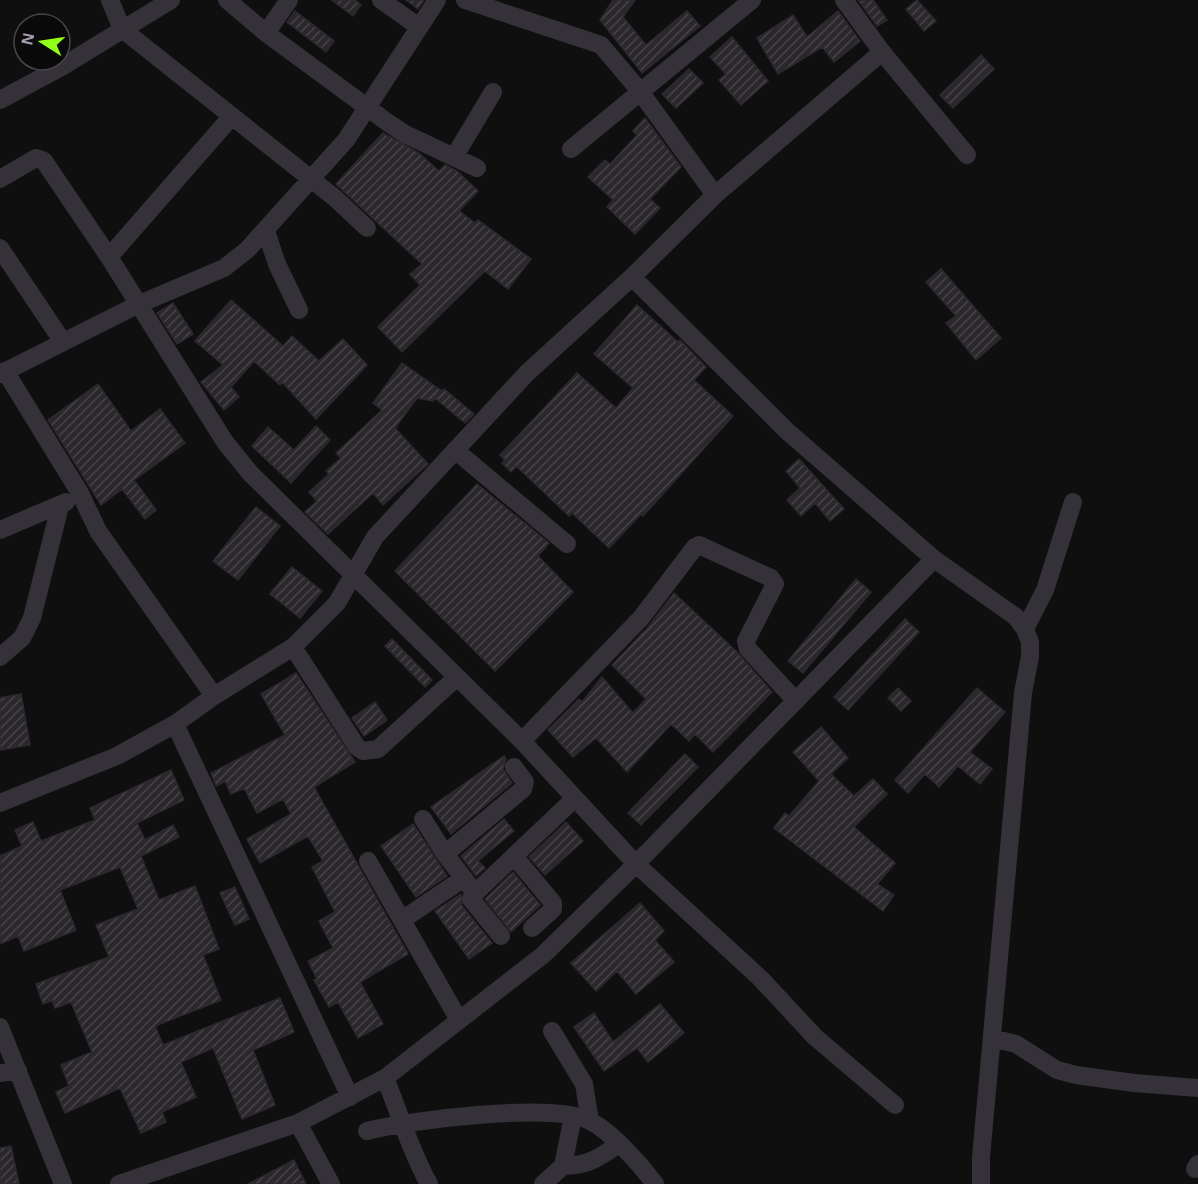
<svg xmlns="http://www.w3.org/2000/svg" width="1198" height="1184" viewBox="0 0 1198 1184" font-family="Helvetica,sans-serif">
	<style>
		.building { fill: url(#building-hatch); stroke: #2c282c; stroke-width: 1.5 }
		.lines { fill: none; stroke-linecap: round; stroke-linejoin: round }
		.minor { stroke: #353138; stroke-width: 18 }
	</style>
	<defs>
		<pattern id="building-hatch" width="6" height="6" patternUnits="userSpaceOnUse" patternTransform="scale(1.5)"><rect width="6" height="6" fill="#2b282d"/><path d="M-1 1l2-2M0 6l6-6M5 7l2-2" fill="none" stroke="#474449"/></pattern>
	</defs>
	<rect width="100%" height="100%" fill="#100f10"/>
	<path class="building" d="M332,0H355L361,5L353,16Z
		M406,0H424L418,9Z
		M613,0H635L623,17L646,45L687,11L700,26L642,73L600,20Z
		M858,0H873L887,20L877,26Z
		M917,0L936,21L924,31L906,9Z
		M295,11L334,41L326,52L287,22Z
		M838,11L860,41L834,62L822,47L778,74L757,38L793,15L807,37Z
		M732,37L768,81L741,105L719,80L726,74L710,57Z
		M981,55L994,69L953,108L940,95Z
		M689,69L703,83L676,108L662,94Z
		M645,118L681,167L650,199L660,208L635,234L607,207L613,200L588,177L605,160L610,164L637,135L633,131Z
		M383,133L419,153L439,171L445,165L457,171L478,191L459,211L475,223L478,220L531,259L508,289L485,271L402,352L378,327L420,285L410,274L422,264L336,184Z
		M941,269L1001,338L976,360L946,323L956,316L926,282Z
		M231,300L283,346L292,336L319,361L343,339L367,365L316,419L282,382L280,385L254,361L231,387L239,397L224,410L201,382L223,365L195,341Z
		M173,303L193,334L177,344L157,313Z
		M637,305L678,342L680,340L706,367L694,380L733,416L643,516L641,514L609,548L572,513L569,516L516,466L511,472L502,463L505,460L500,455L577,373L616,408L633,388L594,354Z
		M402,363L442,391L444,389L474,414L465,423L435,398L433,401L417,398L395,428L428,464L383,505L373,493L328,534L305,512L317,501L309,492L329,474L326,471L341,458L336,453L382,410L373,403Z
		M98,384L131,431L160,409L185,443L134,480L156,510L145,519L122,489L101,505L48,420Z
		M316,426L330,440L291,483L252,446L268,427L294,450Z
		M799,459L844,509L830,521L815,503L801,516L787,500L800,488L786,471Z
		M477,484L549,543L538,556L573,592L495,671L395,571Z
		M256,507L280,526L238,580L213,561Z
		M292,567L322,591L300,618L270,594Z
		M856,579L871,592L803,673L788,661Z
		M674,593L737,652L772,692L713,752L695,734L689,741L671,724L627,772L596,738L573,757L548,730L579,699L582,702L602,677L633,713L646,699L612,665L649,626Z
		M905,619L919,632L848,710L834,697Z
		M392,639L432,680L425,687L385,646Z
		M296,673L355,762L314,787L408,954L360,982L383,1024L358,1038L338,1002L329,1007L314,980L317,979L308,961L333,948L319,921L335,912L312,867L323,861L308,836L260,863L247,839L291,814L283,799L257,813L244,788L231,794L225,781L216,786L211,773L285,735L261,694Z
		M898,688L911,701L901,711L888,698Z
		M977,688L1005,712L970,752L992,769L980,784L958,766L939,787L925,774L908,793L895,780Z
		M21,694L30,745L0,750V698Z
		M375,702L387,720L364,736L352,718Z
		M821,727L848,758L831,774L854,796L873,779L887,794L854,827L895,863L877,884L894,895L883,911L774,828L785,813L789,816L819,781L793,752Z
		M685,754L698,767L641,825L628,813Z
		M504,756L506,759L503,769L512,783L451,834L431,807Z
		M171,770L184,800L137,823L145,840L173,825L179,837L141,856L159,900L195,886L219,949L203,955L221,1000L155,1026L163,1045L280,998L294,1032L253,1050L275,1105L242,1119L213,1048L181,1062L196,1097L162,1112L166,1122L141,1133L120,1088L65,1113L56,1092L69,1086L61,1065L92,1052L71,1002L55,1008L52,1000L43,1004L36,984L109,957L96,925L138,909L120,867L60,890L76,930L24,951L18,936L0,944V856L22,846L15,830L33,822L41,841L95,820L90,808Z
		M504,819L514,831L478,861L485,868L476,876L461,856Z
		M566,822L583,841L545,875L529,857Z
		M413,824L447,876L416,897L381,846Z
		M513,872L540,905L511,932L485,899Z
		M235,887L249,919L235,925L220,893Z
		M461,894L462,906L492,943L469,959L435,911Z
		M640,903L664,931L655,940L674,962L636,994L617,971L596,991L571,963Z
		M660,1004L684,1033L648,1062L637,1048L604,1071L574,1027L594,1013L613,1042Z
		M11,1146L19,1184H0V1148Z
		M294,1160L306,1184H248Z"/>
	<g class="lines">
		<path class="minor" d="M110,0L122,29L335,198L367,228
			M227,0L266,33L387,122L405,134L477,168
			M381,0L419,27
			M465,0L601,45L639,90L715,195
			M844,0L882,52L967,155
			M266,33L289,0
			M0,100L63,66L171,0
			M571,149L752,0
			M454,157L493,92
			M0,179L36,158L44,161L109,257L225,442L251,474L522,741L636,864L543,955L385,1078L298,1123L119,1184
			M266,231L277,264L299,310
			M0,248L63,342
			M109,257L232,116
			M632,277L787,431L934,559L1016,617L1025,629L1030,642V656L1023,693L981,1157V1184
			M5,371L80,493L98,531L214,696
			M0,374L137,305L224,268L247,250L346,140L437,0
			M455,450L567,544
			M0,530L66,502
			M1025,629L1045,590L1073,502
			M293,647L357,747L363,751L378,749L457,677
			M0,657L22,638L32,618L60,506
			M175,724L350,1097
			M522,741L641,618L695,547L699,545L771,578L775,584L746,641L748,649L796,701
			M0,803L117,756L175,724L214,696L293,647L337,603L375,537L527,373L632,277L715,195L882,52
			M423,819L445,854L475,893
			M445,854L523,789L525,782L514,767
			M514,856L553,903V909L532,928
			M368,861L459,1020
			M402,920L464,878
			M501,936L471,899L472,896L574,799
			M0,1027L63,1184
			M552,1031L584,1084L590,1121
			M992,1038L1016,1044L1057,1070L1076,1075L1134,1083L1198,1088
			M0,1073L18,1070
			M385,1078C400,1114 410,1150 429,1184
			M895,1105L815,1037L761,979L636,864L934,559
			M298,1123L331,1184
			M367,1131C410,1120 552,1102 590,1121C612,1132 640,1164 655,1184
			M563,1166C587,1166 599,1158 619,1144
			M1195,1169L1198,1164
			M543,1184L563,1166L573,1116"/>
	</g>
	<g transform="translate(42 42) rotate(282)"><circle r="28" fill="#0b0a0b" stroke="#4a454e" stroke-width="1.5"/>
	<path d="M0-4.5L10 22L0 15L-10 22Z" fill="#92ff18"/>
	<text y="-9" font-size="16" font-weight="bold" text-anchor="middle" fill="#a89eb3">N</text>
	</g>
</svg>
